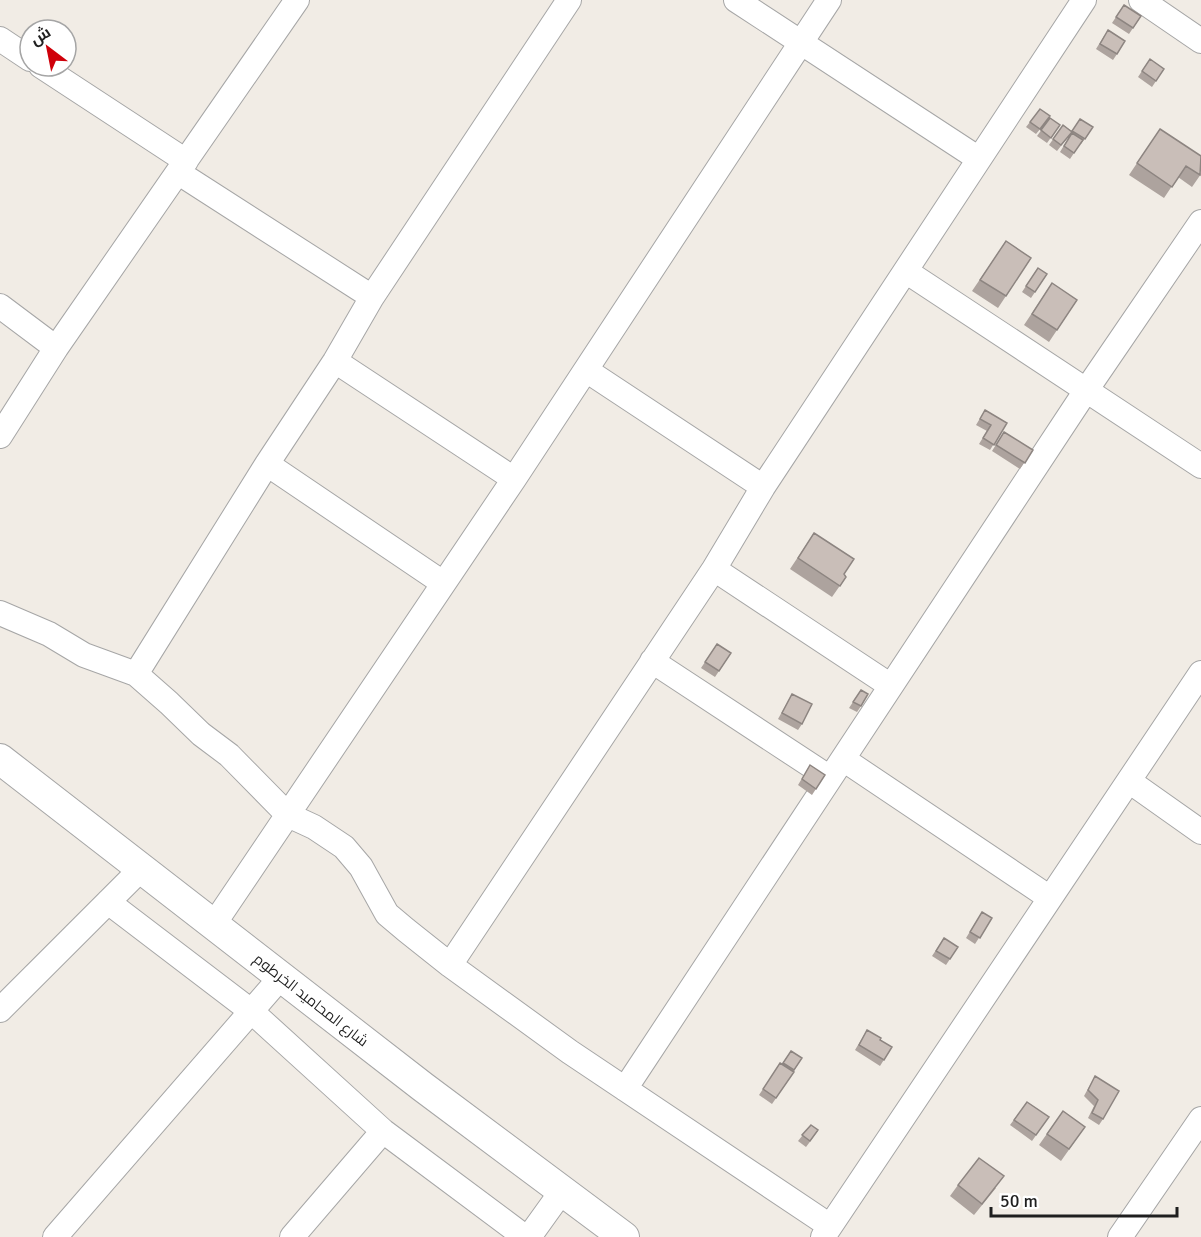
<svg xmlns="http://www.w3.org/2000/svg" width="1201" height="1237" viewBox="0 0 1201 1237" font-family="Signika,Cairo,sans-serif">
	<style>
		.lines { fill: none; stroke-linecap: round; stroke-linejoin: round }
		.minor-casing { stroke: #a6a6a6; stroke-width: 26 }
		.tertiary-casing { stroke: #a6a6a6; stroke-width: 32 }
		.minor { stroke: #fff; stroke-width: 24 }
		.tertiary { stroke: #fff; stroke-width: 30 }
		.wall { fill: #ada39e }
		.building { fill: #c9beb8; stroke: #8d8581; stroke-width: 1.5 }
		.labels { text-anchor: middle; stroke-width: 4.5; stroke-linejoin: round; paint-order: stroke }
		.street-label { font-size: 15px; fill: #1f1f1f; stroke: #fff }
	</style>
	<rect width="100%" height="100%" fill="#f1ece5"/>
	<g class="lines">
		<defs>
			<path id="minor" d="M736,0L979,159
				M1141,0L1201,41
				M0,39L30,59
				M41,66L186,161
				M179,173L372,297
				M907,272L1201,466
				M0,306L56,348
				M335,361L514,479
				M586,370L763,487
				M0,436L56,348L297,0
				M267,464L443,583
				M714,569L891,686
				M0,613L49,634L84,655L136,674L169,703L201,734L229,755L288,815L314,827L344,847L361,867L387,914L406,930L450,965L570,1052L830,1226
				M652,661L830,778
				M136,674L267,464L335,361L372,297L569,0
				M843,759L1050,898
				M1129,781L1201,832
				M108,902L251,1011L383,1131L525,1237
				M214,924L514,479L829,0
				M450,965L714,569L763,487L1084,0
				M0,1010L142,868
				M625,1089L1087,389L1201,222
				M55,1237L281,977
				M292,1237L383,1131
				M529,1237L562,1191
				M823,1237L1201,673
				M1120,1237L1201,1119"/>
			<path id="tertiary" d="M0,759L423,1087L624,1237"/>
		</defs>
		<use href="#minor" class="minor-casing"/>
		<use href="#tertiary" class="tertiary-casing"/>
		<use href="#minor" class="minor"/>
		<use href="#tertiary" class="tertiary"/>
	</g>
	<path class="wall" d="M1124,5L1141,16L1129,34L1112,23Z
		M1104,36L1117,54L1113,60L1096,49Z
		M1150,59L1164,69L1152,87L1138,77Z
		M1050,118L1060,125L1047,143L1037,136Z
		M1080,119L1093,127L1081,144H1080L1070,159L1060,152L1069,137H1068L1057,151L1049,145L1063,125L1072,131Z
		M1030,122H1046L1036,134L1026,127Z
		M1160,129L1201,174L1192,187L1178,177L1164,198L1129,175Z
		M1006,241L1031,258L998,308L972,291Z
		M1038,268L1047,274L1031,298L1022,292Z
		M1052,283L1077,300L1049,342L1024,325Z
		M985,410L1007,423L990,450L979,444L987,431L976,425Z
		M1004,432L1033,450L1020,469L992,451Z
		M814,533L846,577L832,597L790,569Z
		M717,644L731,653L715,677L701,668Z
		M861,690V706L857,712L849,708Z
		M792,694L802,724L798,730L778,719Z
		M810,765L825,775L812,795L798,785Z
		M982,912L992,918L975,944L966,938Z
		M944,938L950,959L946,965L932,956Z
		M867,1030L880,1040L892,1047L880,1066L855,1050Z
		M791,1051L802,1058L793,1072H794L772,1104L759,1095L780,1063L782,1064Z
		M1095,1076L1103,1119L1099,1125L1088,1118L1094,1106L1084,1096Z
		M1027,1102L1049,1117L1032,1141L1010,1125Z
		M1063,1111L1085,1127L1061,1161L1039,1145Z
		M811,1125L818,1131L806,1147L798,1141Z
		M958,1185L996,1188L974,1215L950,1196Z"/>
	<path class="building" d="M1124,5L1141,16L1133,28L1116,17Z
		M1108,30L1125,41L1117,54L1100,44Z
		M1150,59L1164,69L1156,81L1142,71Z
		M1040,109L1050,116L1040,129L1030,122Z
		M1050,118L1060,125L1051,138L1041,130Z
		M1080,119L1093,127L1085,139L1072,131Z
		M1063,125L1072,132L1061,145L1053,139Z
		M1160,129L1201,156L1200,175L1186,166L1172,187L1137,163Z
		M1072,133L1083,140L1074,153L1064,146Z
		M1006,241L1031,258L1006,296L980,280Z
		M1038,268L1047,274L1035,292L1026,286Z
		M1052,283L1077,300L1057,330L1032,314Z
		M985,410L1007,423L994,445L983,438L991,425L980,419Z
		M1004,432L1033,450L1025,463L996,445Z
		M814,533L854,559L844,574L846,577L840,586L798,558Z
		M717,644L731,653L719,671L705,662Z
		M861,690L868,694L861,706L853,702Z
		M792,694L812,704L802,724L782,713Z
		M810,765L825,775L816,789L802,779Z
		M982,912L992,918L980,938L970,932Z
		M944,938L958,947L950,959L936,951Z
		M867,1030L881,1038L880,1040L892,1047L884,1060L859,1045Z
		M791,1051L802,1058L794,1070L783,1063Z
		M780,1063L794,1072L776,1098L763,1089Z
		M1095,1076L1119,1091L1103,1119L1092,1113L1098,1100L1088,1090Z
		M1027,1102L1049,1117L1036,1135L1014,1120Z
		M1063,1111L1085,1127L1069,1149L1047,1134Z
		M811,1125L818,1130L810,1141L802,1135Z
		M979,1158L1004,1176L982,1204L958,1185Z"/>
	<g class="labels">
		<g class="street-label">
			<text transform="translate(311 1000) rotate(38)" y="5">شارع المحاميد الخرطوم</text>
		</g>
	</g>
	<g transform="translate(48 48) rotate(328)"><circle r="28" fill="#ffffff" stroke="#a5a5a5" stroke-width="1.5"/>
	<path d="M0-4.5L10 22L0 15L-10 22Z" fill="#cf000a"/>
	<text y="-9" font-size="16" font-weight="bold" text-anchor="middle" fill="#1f1f1f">ش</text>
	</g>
	<path d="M991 1207v9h186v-9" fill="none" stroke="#1f1f1f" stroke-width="3"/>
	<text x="1000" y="1207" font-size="18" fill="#1f1f1f" stroke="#ffffff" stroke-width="4.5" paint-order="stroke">50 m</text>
</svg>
